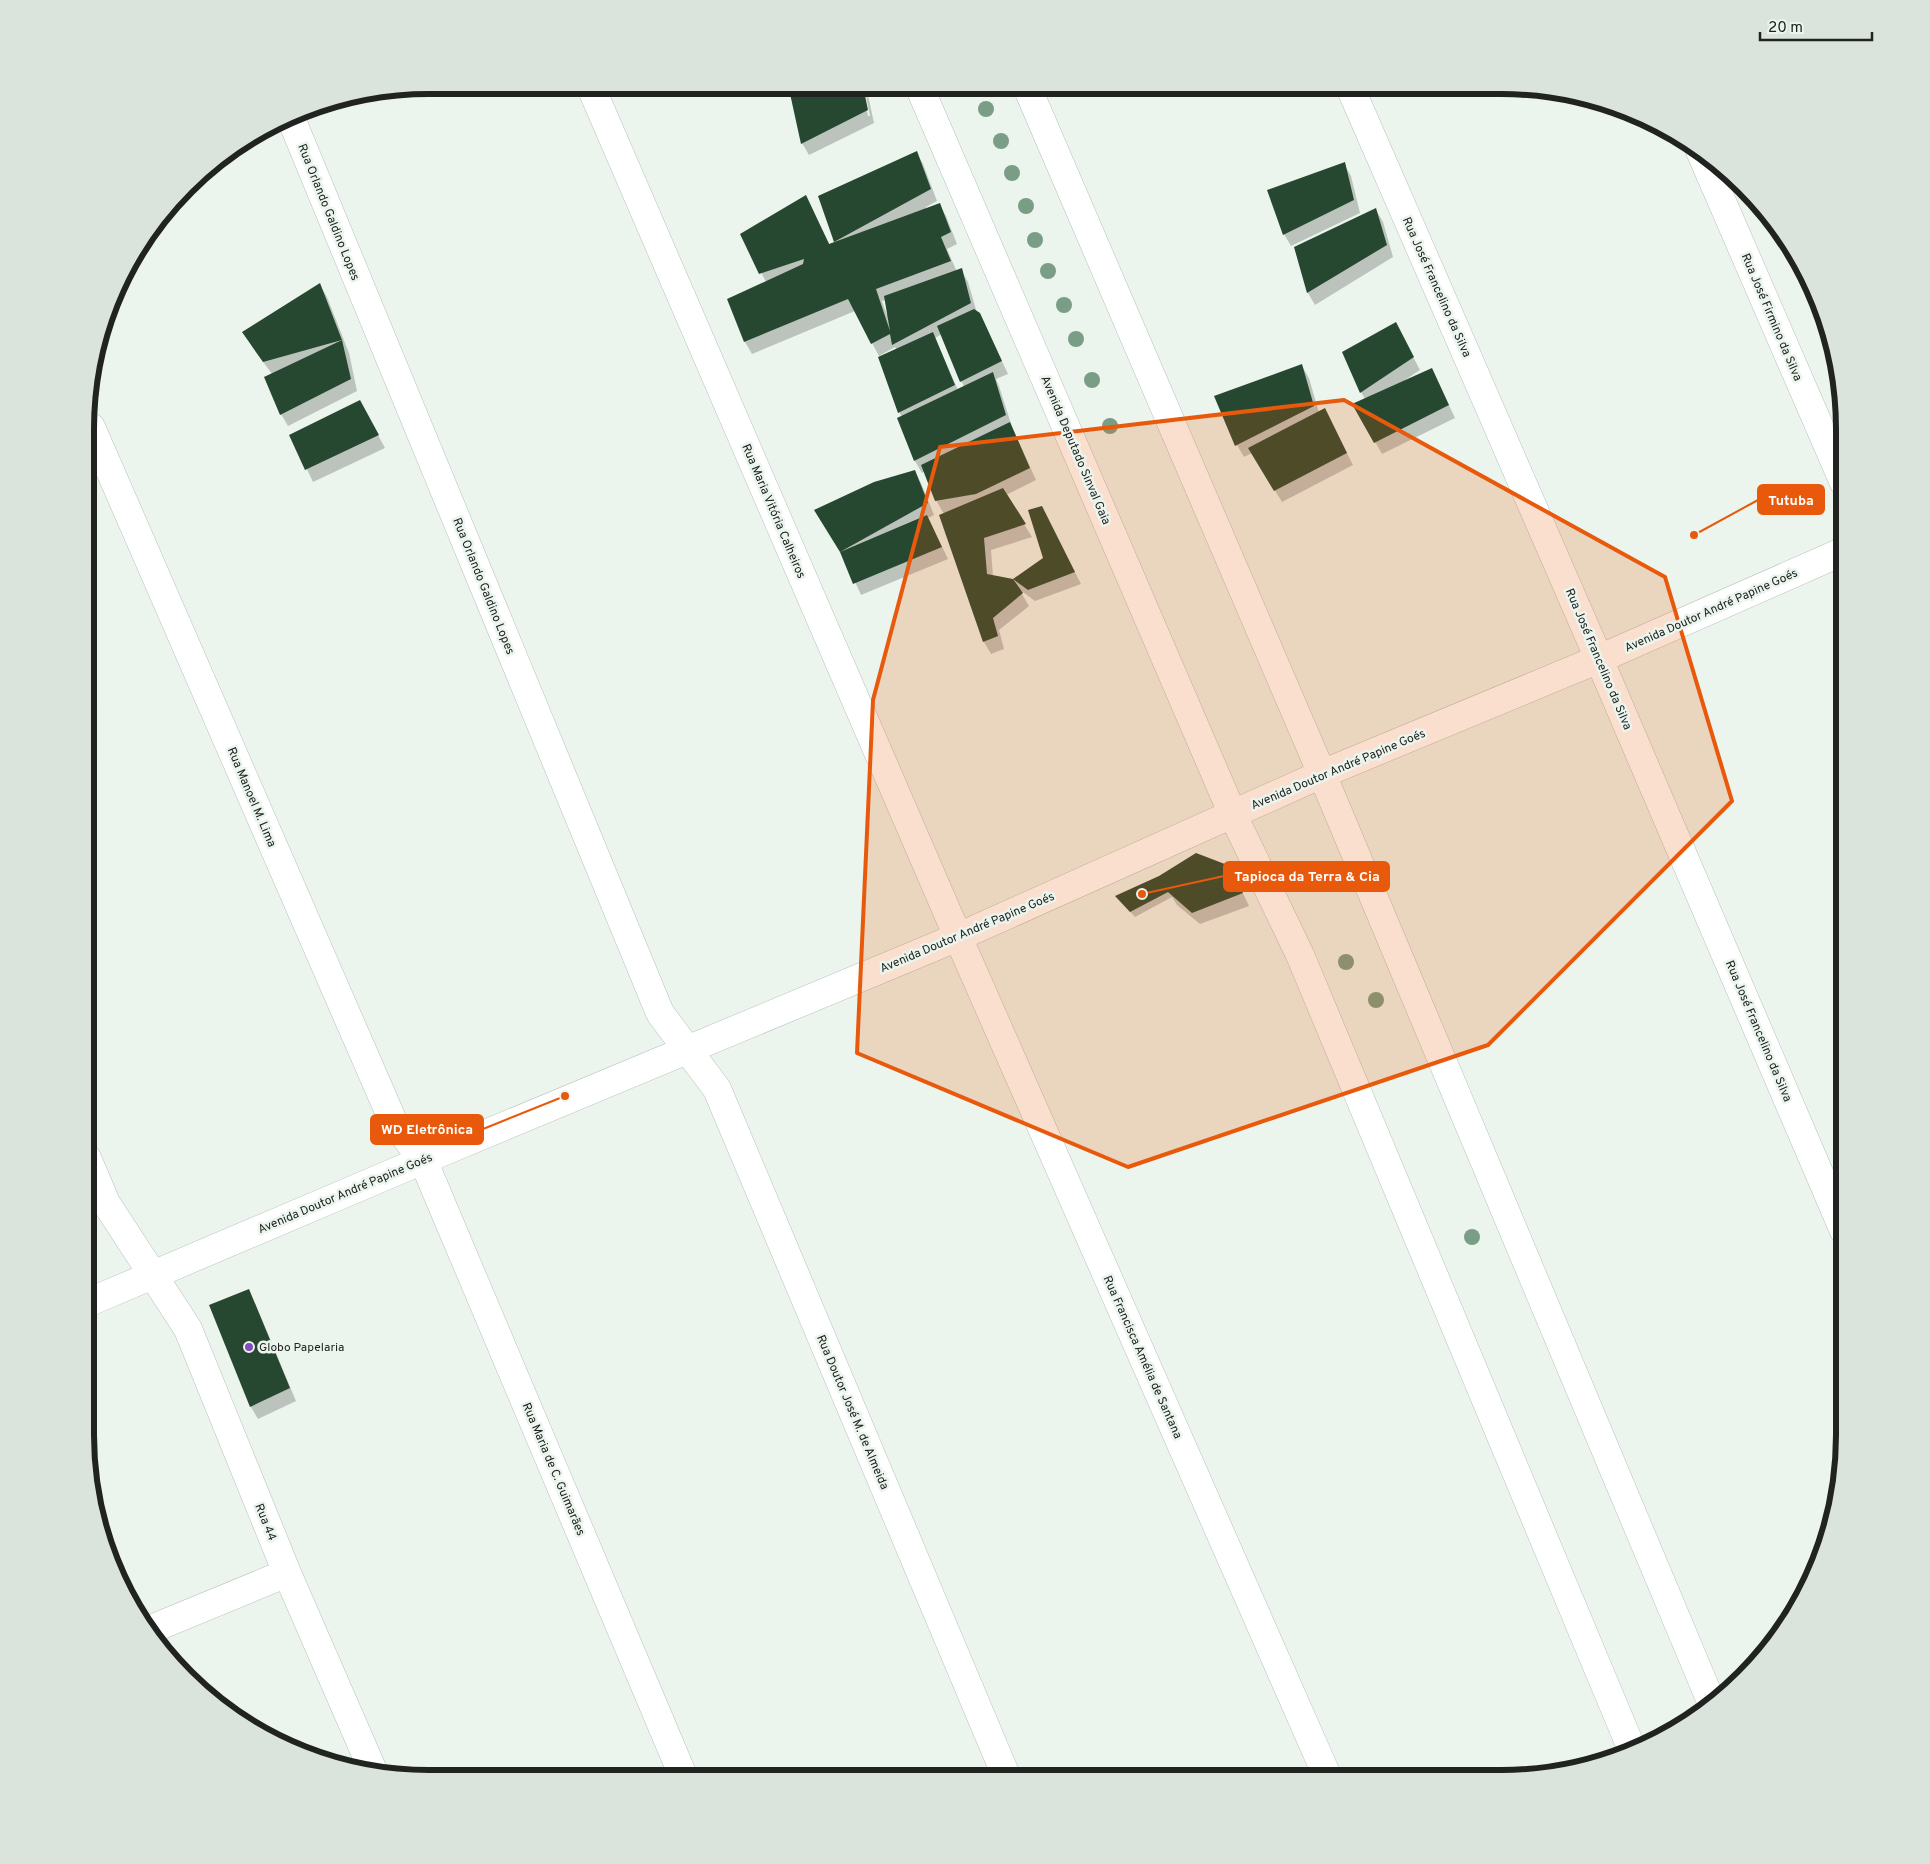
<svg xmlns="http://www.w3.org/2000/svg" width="1930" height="1864" viewBox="0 0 1930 1864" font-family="Overpass,sans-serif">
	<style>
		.shadow { fill: #0003; fill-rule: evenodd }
		.building { fill: #274830 }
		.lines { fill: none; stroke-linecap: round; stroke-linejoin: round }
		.street-casing { stroke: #b9c2bb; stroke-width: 29 }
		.secondary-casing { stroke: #b9c2bb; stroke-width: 29 }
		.street { stroke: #fff; stroke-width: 28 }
		.secondary { stroke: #fff; stroke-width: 28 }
		.tree { fill: #799d85 }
		.marked { fill: #e8590c; fill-opacity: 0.2; stroke: #e8590c; stroke-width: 4; stroke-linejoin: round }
		.poi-dot { fill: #824bc2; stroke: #ebf4ed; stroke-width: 2 }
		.labels { text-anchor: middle; stroke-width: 5; stroke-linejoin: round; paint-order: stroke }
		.street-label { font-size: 12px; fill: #202320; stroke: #ebf4ed }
		.poi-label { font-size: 12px; fill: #202320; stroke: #ebf4ed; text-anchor: start }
		.rim { fill: none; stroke: #202320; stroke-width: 6 }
		.leader { fill: none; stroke: #e8590c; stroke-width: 2 }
		.callout-dot { fill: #e8590c; stroke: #ebf4ed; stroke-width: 2 }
		.callout { fill: #e8590c; stroke: #e8590c; stroke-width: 2 }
		.callout-label { font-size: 14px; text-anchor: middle; font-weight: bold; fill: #fff }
	</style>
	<rect width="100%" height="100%" fill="#ebf4ed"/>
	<path class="shadow" d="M801,86H862L868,116H870L864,86H866L874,123L809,155L802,143L791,90Z
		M1215,87H1231L1218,93Z
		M916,152L923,164L937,201L926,207V209L939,204L946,216L957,244L947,249L957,272L961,270L968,282L977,313L986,327L1008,374L996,379L999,386L1012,427L1036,480L1006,495L1032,537L991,550L993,577L1014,580L1044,558L1048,520L1081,584L1035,601L1019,589L1029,606L999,630L1004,649L991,654L984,642L944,514L936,500L925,471L922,473L915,461L899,418L902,417L899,412L897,350L895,347L879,356L855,311L752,354L745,342L729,300L766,282L742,235L806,197L830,245L836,243L835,241ZM886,300L888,315H887L882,301ZM942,334L964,387L958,390L935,338Z
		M1344,164L1351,176L1360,213L1291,246L1284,234Z
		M1376,210L1383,222L1393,257L1315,305L1308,293L1295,248Z
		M320,285L327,297L349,353L357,391L288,426L281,414L272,374L251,345Z
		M1402,336L1420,370L1405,380L1406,381L1438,382L1455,418L1382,454L1354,404L1365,399L1361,392Z
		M1302,366L1309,378L1319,413L1331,422L1353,465L1282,502L1252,453L1244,457L1237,445Z
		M360,402L385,448L313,482L291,436Z
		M914,471L921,483L934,515L928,518L948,559L861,595L842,553L816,510Z
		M1230,867L1249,906L1200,924L1177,905L1172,897L1135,917L1117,897Z
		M248,1290L255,1303L296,1401L258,1419L251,1407L211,1306Z"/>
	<path class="building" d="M797,86H863L868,110L801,144L789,89Z
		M917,151L931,189L834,242L818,196Z
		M1345,162L1354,200L1283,235L1267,190Z
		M806,195L829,244L940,203L951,232L941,237L951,261L876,289L890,331L884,296L962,268L971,303L892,345L890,334L871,344L848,299L744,342L727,299L803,264L804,259L759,274L740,234Z
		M1376,208L1387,245L1307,293L1294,247Z
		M320,283L342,340L263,362L242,332Z
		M974,309L980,313L1002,361L960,382L937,326Z
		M1396,322L1414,357L1360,393L1342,352Z
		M933,332L955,385L898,413L878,357Z
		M342,340L351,379L280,415L264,377Z
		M1302,364L1314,406L1235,446L1214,396Z
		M1432,368L1449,405L1374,443L1352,404Z
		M993,372L1006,415L914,461L897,418Z
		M360,400L379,435L305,470L289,435Z
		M1325,408L1347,453L1274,491L1248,448Z
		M1010,422L1030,468L976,494L935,501L921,465Z
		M915,470L928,503L840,552L927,515L942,547L853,584L840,552L814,510L874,482Z
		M1003,488L1026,524L984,538L987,574L1013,579L1023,593L993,618L998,636L983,642L939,515Z
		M1042,506L1075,572L1028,590L1013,579L1043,558L1028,510Z
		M1196,853L1230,866L1243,893L1192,913L1168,892L1130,912L1115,896L1159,876Z
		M249,1289L290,1388L250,1407L209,1305Z"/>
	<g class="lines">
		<defs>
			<path id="street" d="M590,85L958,937L1328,1778
				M1350,87L1599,659L1844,1231
				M290,116L660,1013L717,1089L1007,1778
				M1700,151L1844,483
				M91,427L393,1121L423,1160L684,1778
				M87,1158L106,1203L188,1329L287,1573L374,1773
				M149,1630L287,1573"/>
			<path id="secondary" d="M919,86L1233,815L1300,955L1633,1752
				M1027,87L1322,774L1713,1706
				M87,1303L423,1160L958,937L1322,774L1599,659L1844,551"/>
		</defs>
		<use href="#street" class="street-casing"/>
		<use href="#secondary" class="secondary-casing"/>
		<use href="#street" class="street"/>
		<use href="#secondary" class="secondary"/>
	</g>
	<g class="tree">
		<circle cx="986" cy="109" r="8"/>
		<circle cx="1001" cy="141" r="8"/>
		<circle cx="1012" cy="173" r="8"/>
		<circle cx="1026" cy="206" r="8"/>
		<circle cx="1035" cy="240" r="8"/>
		<circle cx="1048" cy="271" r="8"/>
		<circle cx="1064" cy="305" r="8"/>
		<circle cx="1076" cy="339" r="8"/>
		<circle cx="1092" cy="380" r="8"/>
		<circle cx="1110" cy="426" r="8"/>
		<circle cx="1346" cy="962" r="8"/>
		<circle cx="1376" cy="1000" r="8"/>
		<circle cx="1472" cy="1237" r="8"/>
	</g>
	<path class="marked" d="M1344,400L1665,577L1732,801L1488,1045L1128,1167L857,1053L873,700L940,447Z"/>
	<circle class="poi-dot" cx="249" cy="1347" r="5"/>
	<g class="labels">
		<g class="street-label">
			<text transform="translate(329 212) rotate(68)" y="4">Rua Orlando Galdino Lopes</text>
			<text transform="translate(1437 287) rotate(66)" y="4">Rua José Francelino da Silva</text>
			<text transform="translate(1772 317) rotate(67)" y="4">Rua José Firmino da Silva</text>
			<text transform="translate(1076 450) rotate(67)" y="4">Avenida Deputado Sinval Gaia</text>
			<text transform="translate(774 511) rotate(67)" y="4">Rua Maria Vitória Calheiros</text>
			<text transform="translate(484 586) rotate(68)" y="4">Rua Orlando Galdino Lopes</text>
			<text transform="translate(1711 610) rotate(-24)" y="4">Avenida Doutor André Papine Goés</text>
			<text transform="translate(1599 659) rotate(67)" y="4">Rua José Francelino da Silva</text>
			<text transform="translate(1338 769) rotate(-23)" y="4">Avenida Doutor André Papine Goés</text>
			<text transform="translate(252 797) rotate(67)" y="4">Rua Manoel M. Lima</text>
			<text transform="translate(967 932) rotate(-23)" y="4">Avenida Doutor André Papine Goés</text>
			<text transform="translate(1759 1031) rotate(67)" y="4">Rua José Francelino da Silva</text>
			<text transform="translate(345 1193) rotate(-23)" y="4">Avenida Doutor André Papine Goés</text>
			<text transform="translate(1143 1357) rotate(66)" y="4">Rua Francisca Amélia de Santana</text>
			<text transform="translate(853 1412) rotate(67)" y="4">Rua Doutor José M. de Almeida</text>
			<text transform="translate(554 1469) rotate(67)" y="4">Rua Maria de C. Guimarães</text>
			<text transform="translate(266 1522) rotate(68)" y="4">Rua 44</text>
		</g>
		<g class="poi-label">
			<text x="259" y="1351">Globo Papelaria</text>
		</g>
	</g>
	<path d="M0 0H1930V1864H0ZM429 94H1501A335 335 0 0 1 1836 429V1435A335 335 0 0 1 1501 1770H429A335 335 0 0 1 94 1435V429A335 335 0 0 1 429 94Z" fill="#dbe3dd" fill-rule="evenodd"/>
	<path class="rim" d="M429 94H1501A335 335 0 0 1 1836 429V1435A335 335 0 0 1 1501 1770H429A335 335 0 0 1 94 1435V429A335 335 0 0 1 429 94Z"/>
	<path class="leader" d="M1694 535L1758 500M1142 894L1224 876M565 1096L483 1129"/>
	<g class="callout-dot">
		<circle cx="1694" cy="535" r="5"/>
		<circle cx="1142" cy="894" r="5"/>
		<circle cx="565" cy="1096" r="5"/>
	</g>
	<g class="callout">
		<rect x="1758" y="485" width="66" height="29" rx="5"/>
		<rect x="1224" y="862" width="165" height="29" rx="5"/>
		<rect x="371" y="1115" width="112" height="29" rx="5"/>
	</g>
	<g class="callout-label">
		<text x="1791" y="505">Tutuba</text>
		<text x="1307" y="881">Tapioca da Terra &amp; Cia</text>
		<text x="427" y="1134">WD Eletrônica</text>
	</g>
	<path d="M1760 32v8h112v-8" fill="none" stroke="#202320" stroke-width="2.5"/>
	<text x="1768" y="32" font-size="15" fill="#202320" stroke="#ebf4ed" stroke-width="4" paint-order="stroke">20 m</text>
</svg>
